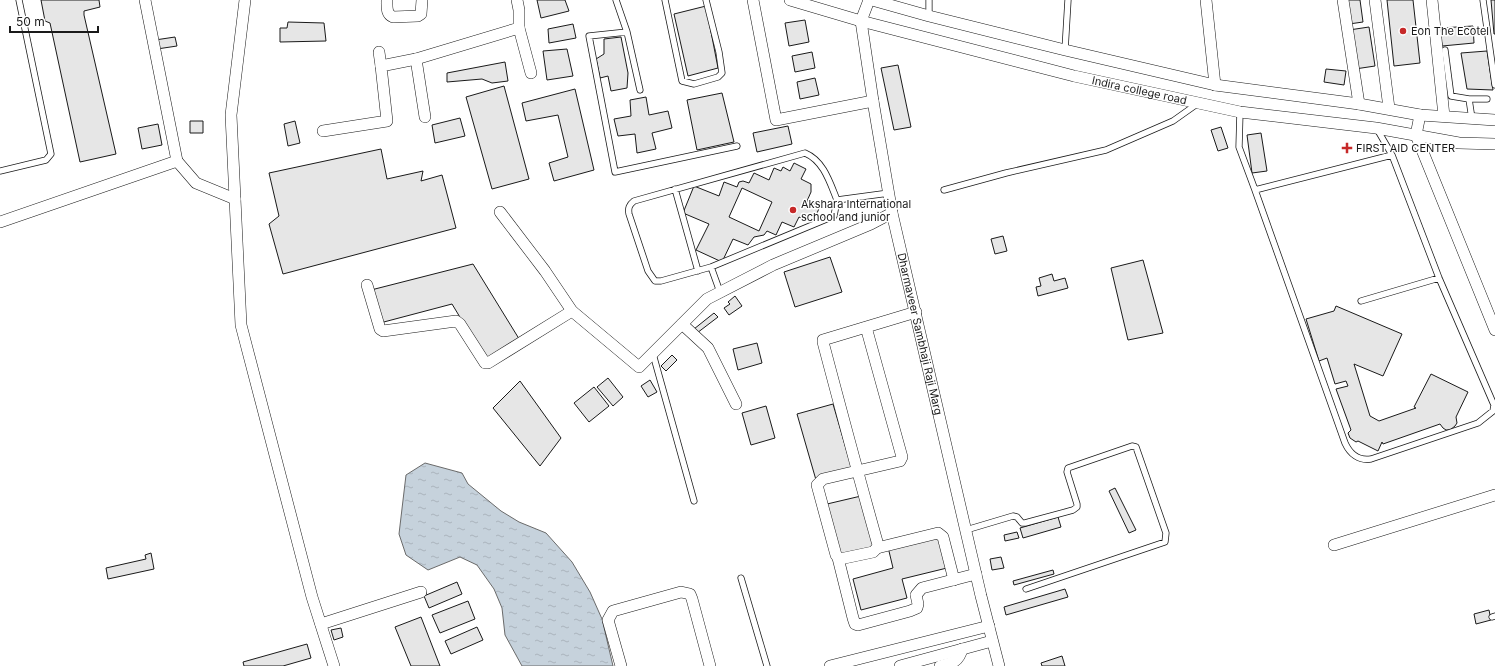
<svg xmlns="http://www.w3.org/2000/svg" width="1495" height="666" viewBox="0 0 1495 666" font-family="Inter,sans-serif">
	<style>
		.water { fill: url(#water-ripples); stroke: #6a6a6a }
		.building { fill: #e6e6e6; stroke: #1a1a1a; fill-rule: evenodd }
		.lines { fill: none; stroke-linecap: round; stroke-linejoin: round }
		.lane-casing { stroke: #1a1a1a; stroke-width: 7 }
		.street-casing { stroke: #1a1a1a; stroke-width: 12 }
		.lane { stroke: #fff; stroke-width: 5.5 }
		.street { stroke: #fff; stroke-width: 11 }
		.poi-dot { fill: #c62828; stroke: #fff; stroke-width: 1.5 }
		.labels { text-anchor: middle; stroke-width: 3; stroke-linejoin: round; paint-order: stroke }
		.poi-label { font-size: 11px; fill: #1a1a1a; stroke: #fff; text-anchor: start }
		.street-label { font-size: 11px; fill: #1a1a1a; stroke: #fff }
	</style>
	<defs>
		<pattern id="water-ripples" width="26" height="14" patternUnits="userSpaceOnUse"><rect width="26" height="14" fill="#c6d2dc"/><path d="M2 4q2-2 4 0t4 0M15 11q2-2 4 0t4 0" fill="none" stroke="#aab4bc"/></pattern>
	</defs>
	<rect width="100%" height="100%" fill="#fff"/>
	<path class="water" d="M425,463L462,473L468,484L501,511L519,522L546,533L572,562L590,592L602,619L613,666H522L505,635L502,608L494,589L477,565L460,557L428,570L406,555L399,534L406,475Z"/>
	<path class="building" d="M41,0H99L100,7L84,11V15L116,154L80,162L50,23L45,21Z
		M537,0H565L569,11L541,18Z
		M1345,0H1360L1363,22L1349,24Z
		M1387,0H1413L1420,63L1394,66Z
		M1491,0H1495V34H1494Z
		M706,6L718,68L688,76L674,14Z
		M805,20L809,42L789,46L785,23Z
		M288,22L324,23L326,41L280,42V28H287Z
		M573,24L576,38L549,43L548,29Z
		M1473,26L1474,43L1442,46L1440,28Z
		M1369,27L1375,66L1355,69L1349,30Z
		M175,37L177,46L157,49L155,40Z
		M621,37L628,73L627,88L611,91L608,76L600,78L596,59L604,54V39Z
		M567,49L573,76L547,80L543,51Z
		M1487,51L1493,90L1467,89L1461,53Z
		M812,52L815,68L795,72L792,56Z
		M505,62L508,81L492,83L482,79L447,82V73Z
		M898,65L911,127L894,130L881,68Z
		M1326,69L1346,71L1344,85L1324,82Z
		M815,78L819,95L800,99L797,82Z
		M504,86L529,179L492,189L466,97Z
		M575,89L594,170L554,181L549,163L568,157L558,115L526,121L522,103Z
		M722,93L734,142L697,150L687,100Z
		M646,97L649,115L668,111L672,128L652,133L656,149L637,153L635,134L618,136L614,119L631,116L630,100Z
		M460,118L465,136L435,143L432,125Z
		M190,121H203V133H190Z
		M295,121L300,143L288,146L284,124Z
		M158,124L162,145L142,149L138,128Z
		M788,126L792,144L757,152L753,133Z
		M1221,127L1228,148L1218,151L1211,130Z
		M1261,133L1267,171L1252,173L1247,135Z
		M381,149L387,179L423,171L421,181L442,175L456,228L283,274L269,224L279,216L269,173Z
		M794,163L806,169L801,179L811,184V192L807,201L820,206L815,218L808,214L805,220L799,217L794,227L782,222L776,235L767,231L764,235L754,237L748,245L733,239L722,262L696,250L709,224L683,213L694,186L719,196L724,182L737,187L739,182L743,181L749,183L754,173L769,180L774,168L781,171L783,167L790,171ZM742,188L772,202L759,231L729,217Z
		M1003,236L1007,251L995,254L991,239Z
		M830,257L842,292L795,307L784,272Z
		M1143,260L1163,333L1128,340L1111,268Z
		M473,264L521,342L487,362L452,304L380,323L371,290Z
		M1052,274L1054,281L1065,278L1068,288L1038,296L1036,287L1041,286L1039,278Z
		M735,296L742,306L729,315L724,308L730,304L728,302Z
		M1336,306L1402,334L1383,376L1354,364L1370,416L1379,421L1416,408L1414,407L1431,374L1468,392L1456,417L1457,423L1455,426L1450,430H1446L1443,428L1440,424L1383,444L1382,442L1378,451L1358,441L1356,442L1350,438L1348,433L1351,430L1336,389L1348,386L1346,381L1335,384L1327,358L1319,361L1306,319L1334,311Z
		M714,313L718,317L697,333L694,329Z
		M757,343L762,363L738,370L733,349Z
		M672,355L677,360L666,371L661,366Z
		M608,378L623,397L613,406L597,387Z
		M650,380L657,392L648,397L641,386Z
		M520,381L561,438L540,466L493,408Z
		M594,387L609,406L589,422L574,403Z
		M833,404L852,469L816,480L797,414Z
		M766,406L775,438L751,445L742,413Z
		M1115,488L1136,530L1129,533L1109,491Z
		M861,496L874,547L840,556L827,504Z
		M1058,517L1061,527L1023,538L1020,528Z
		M1017,532L1019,538L1005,541L1004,535Z
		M939,535L947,568L902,579L907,598L861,610L853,579L893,568L888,547Z
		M151,553L154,569L108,579L106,568L146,559L145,555Z
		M1001,557L1004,568L992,570L990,559Z
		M1053,570L1054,574L1014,585L1013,581Z
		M457,582L462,594L429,608L424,596Z
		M1065,589L1068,597L1006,615L1004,607Z
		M468,601L475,619L440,633L432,615Z
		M1489,610L1491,620L1476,624L1474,614Z
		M421,617L440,666H411L395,627Z
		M477,627L483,640L451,654L445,641Z
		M341,628L343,637L334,640L331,630Z
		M307,644L311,658L283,666H244L243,662Z
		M1062,656L1065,666H1042L1041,663Z"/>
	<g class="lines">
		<defs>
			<path id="lane" d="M616,0L627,32L640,90
				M665,0L682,81L694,84L718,77L722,73L719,52L706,0
				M1483,0L1495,85
				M929,16V0
				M627,32L589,36L615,172L737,146
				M1065,50L1068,0
				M1445,50L1451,96L1469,99L1472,119
				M1469,99H1487
				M1240,112L1239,147L1255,190L1392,155
				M0,171L46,160L51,154L19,0
				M675,189L698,271
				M944,190L1006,173L1106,150L1173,121L1197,104
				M1255,190L1345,443C1350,454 1359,461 1371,459L1478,423L1493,411L1494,405L1439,278L1392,155L1377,129
				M837,200L834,216L711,267L661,281H655L648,271L629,214C628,208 629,205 634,201L805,153C824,161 830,183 837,200L889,193
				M711,267L720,292
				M1361,301L1439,278
				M653,354L694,501
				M966,530L1013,516L1017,517L1022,523H1025L1073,510L1077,507V504L1067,472L1068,468L1132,446L1136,447L1166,533L1165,542L1026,589
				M741,578L767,666
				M1492,617L1495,616"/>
			<g id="street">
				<path d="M245,0L231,115L241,325L312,597L334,666"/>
				<path d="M387,0C387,7 386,14 393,17L418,16L421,14L422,0"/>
				<path d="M753,0L776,120L873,101"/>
				<path id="s1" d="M790,0L861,21L1074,76L1240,112L1376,128L1459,143L1495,144"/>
				<path id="s2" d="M869,0L861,21L873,101L892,213L981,596L999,666"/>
				<path d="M872,0L929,16L1065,50L1215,85L1359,104L1420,115L1495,120"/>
				<path d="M1206,0L1215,85"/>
				<path d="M1343,0L1359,104"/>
				<path d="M1375,0L1389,108"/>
				<path d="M1432,0L1444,116"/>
				<path d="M519,28L531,73"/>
				<path d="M379,52L381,66"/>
				<path d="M416,59L425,117"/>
				<path d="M1420,115L1416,135L1495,330"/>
				<path d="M323,131L387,121L381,66L416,59L519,28V10L517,0"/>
				<path d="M177,161L196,183L235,199"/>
				<path d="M500,212L545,271L572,311L639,367L707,299L773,265L871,224L892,213"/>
				<path d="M0,222L177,161L145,0"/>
				<path d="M367,285L380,329L383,331L456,321L460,324L485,363H488L572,311"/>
				<path d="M682,324L708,348L736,404"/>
				<path d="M866,327L902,457L900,461L823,479L817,485L836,555L840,559L873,552L877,548L878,545C859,478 841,410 823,342V340L916,312"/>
				<path d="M1334,545L1495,495"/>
				<path d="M877,548L938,533L943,537L954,580"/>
				<path d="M838,558L853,618L855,624L858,625L910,611L917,608L918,604L916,595L922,588L976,574"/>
				<path d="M321,624L421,592"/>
				<path d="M621,666L608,620L613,611L681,592L690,594L692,599L710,666"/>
				<path d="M830,666L989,626"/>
				<path d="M900,666L992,641"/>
				<path d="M940,666C952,663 959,662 962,649"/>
			</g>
		</defs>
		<use href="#lane" class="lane-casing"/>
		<use href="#street" class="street-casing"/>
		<use href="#lane" class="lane"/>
		<use href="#street" class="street"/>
	</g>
	<g class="poi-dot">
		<circle cx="1403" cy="31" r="4"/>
		<path d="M1345 142h4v4h4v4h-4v4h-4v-4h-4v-4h4z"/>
		<circle cx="793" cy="210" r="4"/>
	</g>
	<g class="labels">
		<g class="poi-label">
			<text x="1411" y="35">Eon The Ecotel</text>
			<text x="1356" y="152">FIRST AID CENTER</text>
			<text x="801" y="208">Akshara International<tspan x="801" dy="13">school and junior</tspan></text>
		</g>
		<g class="street-label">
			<text dy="4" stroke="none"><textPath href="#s1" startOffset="361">Indira college road</textPath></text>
			<text dy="4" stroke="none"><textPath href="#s2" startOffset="341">Dharmaveer Sambhaji Raji Marg</textPath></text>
		</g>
	</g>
	<path d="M10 26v6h88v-6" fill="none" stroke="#1a1a1a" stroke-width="2"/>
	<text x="16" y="26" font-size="12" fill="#1a1a1a" stroke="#ffffff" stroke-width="3" paint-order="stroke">50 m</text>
</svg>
